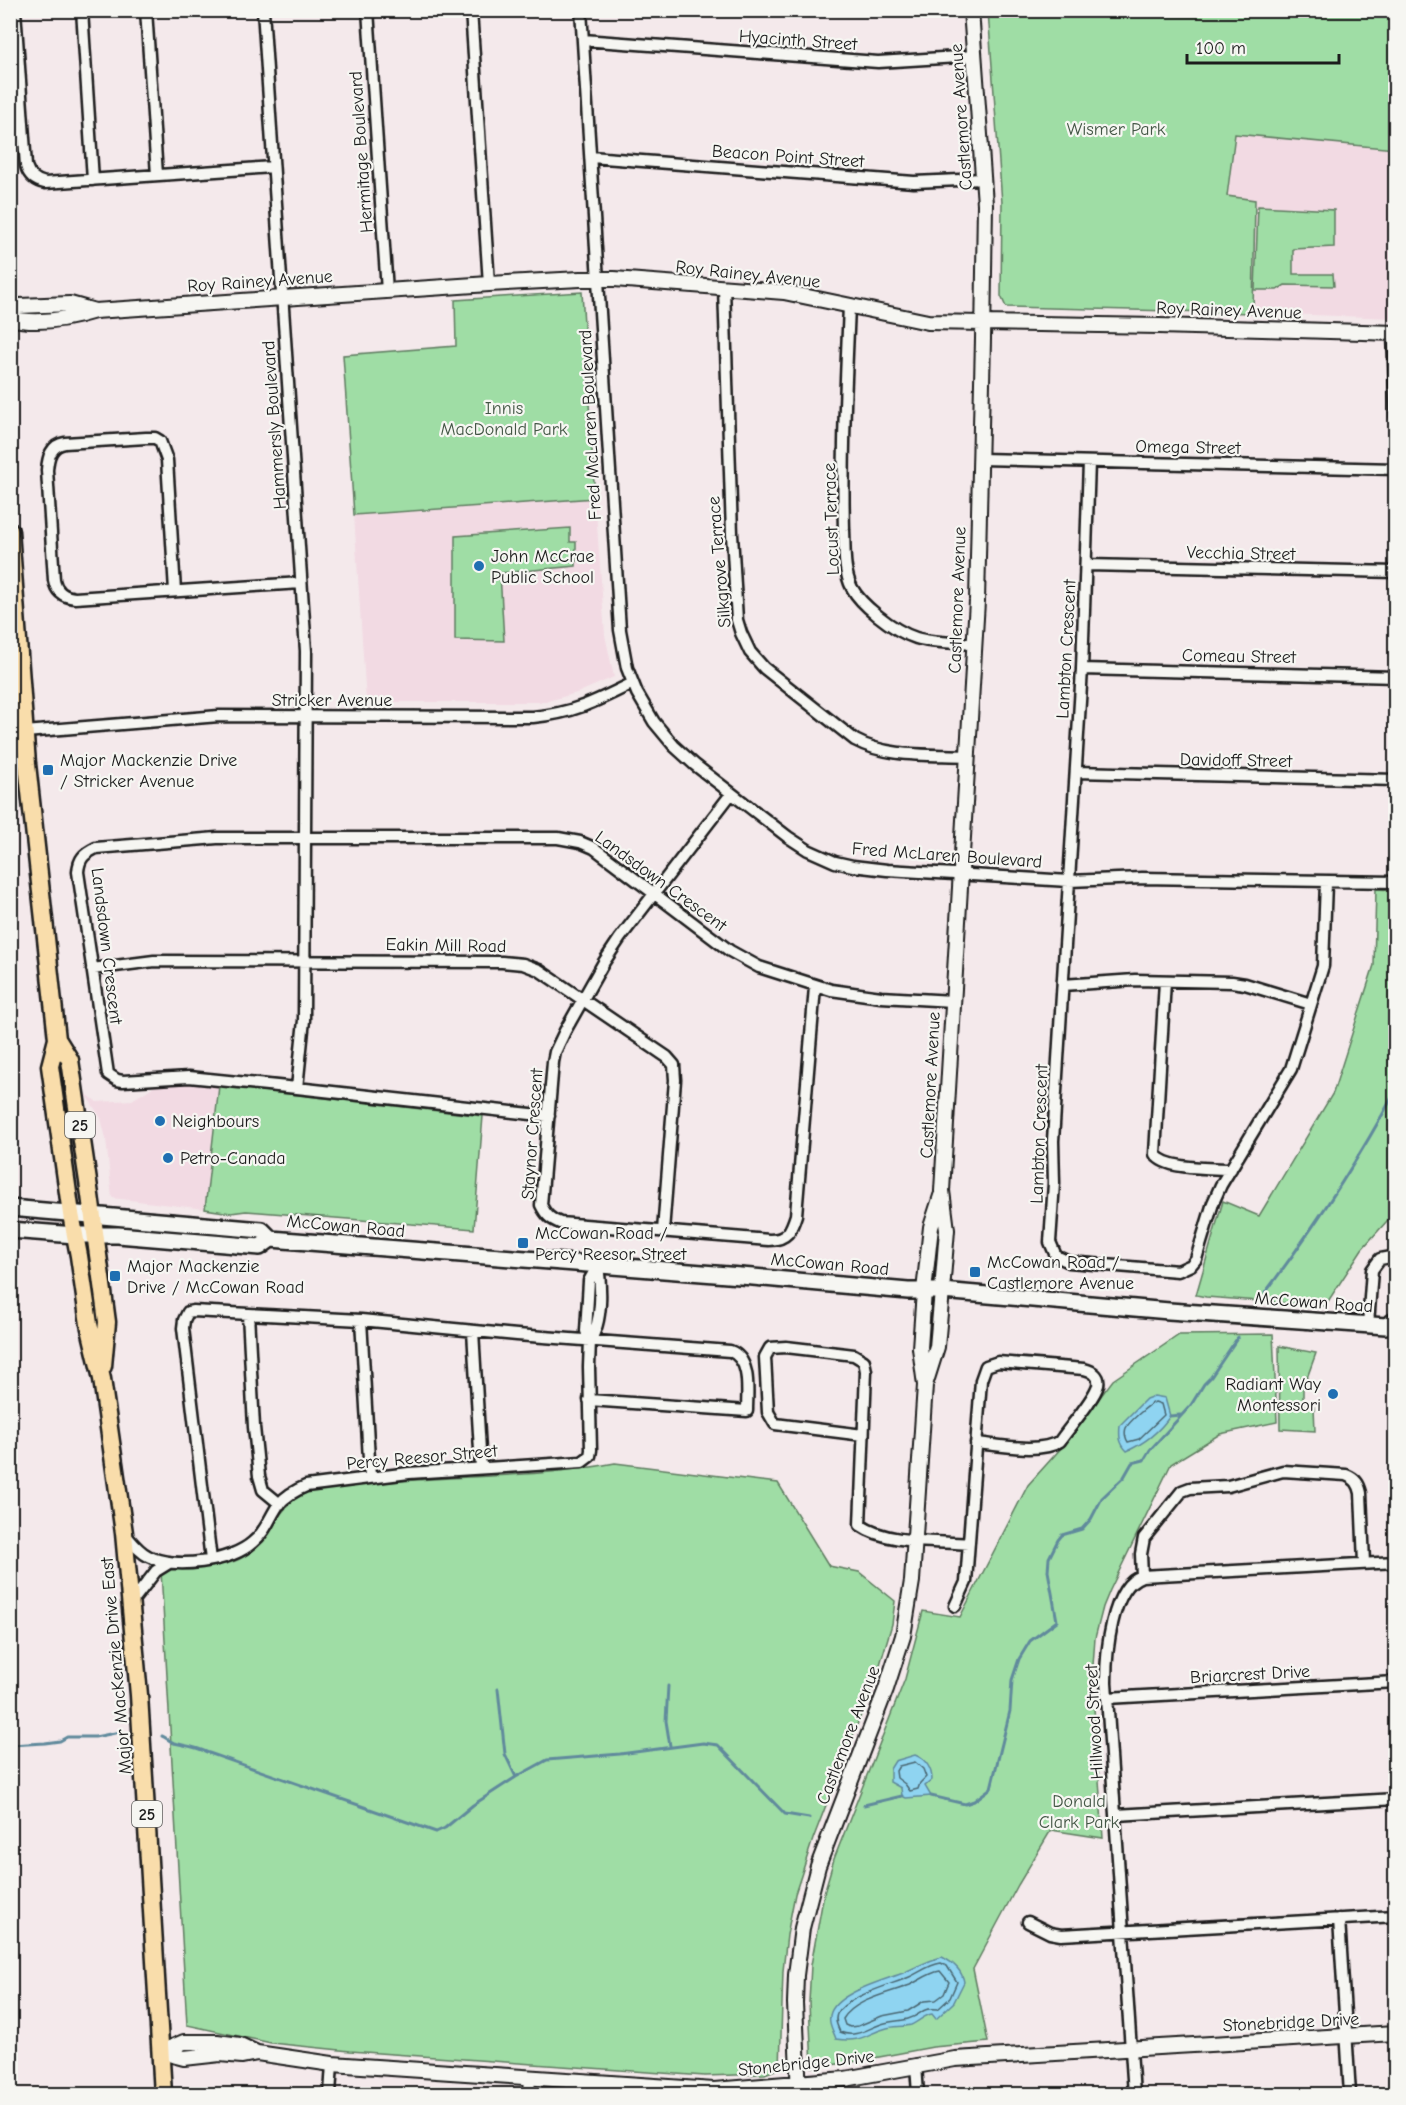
<svg xmlns="http://www.w3.org/2000/svg" width="1406" height="2105" viewBox="0 0 1406 2105" font-family="'Comic Neue',sans-serif">
	<style>
		.built { fill: #f2dae3 }
		.green { fill: #9fdda5; stroke: #5e7c60; stroke-width: 1.5 }
		.water { fill: #8fd4f1; stroke: #618a9c; stroke-width: 1.5 }
		.lines { fill: none; stroke-linecap: round; stroke-linejoin: round }
		.shore { stroke: #4a6671; stroke-width: 1.5 }
		.stream { stroke: #618a9c; stroke-width: 3 }
		.minor-casing { stroke: #1c1c1c; stroke-width: 15 }
		.tertiary-casing { stroke: #1c1c1c; stroke-width: 18 }
		.secondary-casing { stroke: #1c1c1c; stroke-width: 20 }
		.primary-casing { stroke: #1c1c1c; stroke-width: 21 }
		.minor { stroke: #f6f6f2; stroke-width: 10 }
		.tertiary { stroke: #f6f6f2; stroke-width: 14 }
		.secondary { stroke: #f6f6f2; stroke-width: 15 }
		.primary { stroke: #f9ddab; stroke-width: 16 }
		.poi-dot { fill: #1f6fb2; stroke: #f6f6f2; stroke-width: 2 }
		.labels { text-anchor: middle; stroke-width: 4.5; stroke-linejoin: round; paint-order: stroke }
		.shield { fill: #f6f6f2; stroke: #5d5d5c; stroke-width: 1.5 }
		.shield-label { font-size: 16px; font-weight: bold; fill: #1c1c1c }
		.street-label { font-size: 18px; fill: #1c1c1c; stroke: #f6f6f2 }
		.park-label { font-size: 18px; fill: #435645; stroke: #f6f6f2 }
		.poi-label { font-size: 18px; fill: #1c1c1c; stroke: #f6f6f2; text-anchor: start }
	</style>
	<rect width="100%" height="100%" fill="#f4e9eb"/>
	<filter id="ink" filterUnits="userSpaceOnUse"><feTurbulence type="fractalNoise" baseFrequency=".0167" numOctaves="2"/><feDisplacementMap in="SourceGraphic" scale="12" xChannelSelector="R" yChannelSelector="G"/><feConvolveMatrix kernelMatrix="1 2 1 2 8 2 1 2 1" color-interpolation-filters="sRGB"/></filter>
	<g filter="url(#ink)">
		<path class="built" d="M1235,134L1395,149V318L1253,313L1255,200L1227,197Z
			M595,498L605,635L614,677L577,693L544,702H366L354,515Z
			M184,1083L219,1086L205,1209L112,1198L106,1139L101,1118L84,1092L97,1102L132,1100L158,1084Z"/>
		<path class="green" d="M988,11H1395V149L1235,134L1227,196L1255,200L1253,313L1006,307L1001,296L1002,203Z
			M1258,206L1334,210V247L1293,249V274H1333L1334,286L1285,285L1277,290H1255Z
			M582,292L595,498L354,515L343,355L456,346L455,300Z
			M570,528V542H576V566L500,573L504,641L455,640V536Z
			M1376,889L1395,890V1212L1362,1249L1325,1306L1206,1297L1196,1295L1223,1201L1259,1216L1333,1093L1374,965Z
			M219,1086L483,1116L474,1229L246,1211L231,1213L205,1209Z
			M1273,1334L1277,1422L1220,1434L1171,1464L1110,1590L1103,1607L1095,1638L1092,1679L1103,1838L1051,1830L1018,1885L973,1969L988,2042L933,2047L847,2063L812,2067L809,2002L811,1965L824,1893L834,1859L905,1679L923,1611L960,1617L1028,1485L1063,1446L1113,1380L1179,1335Z
			M1279,1346L1316,1353L1303,1389V1406L1314,1407L1315,1431L1280,1429Z
			M615,1463L778,1483L829,1566L859,1572L895,1601L892,1624L879,1668L813,1839L795,1894L787,1935L783,1971L780,2068L765,2074L705,2076L350,2051L271,2043L187,2025L161,1571C189,1564 219,1572 245,1556C273,1538 278,1500 312,1491C333,1484 357,1485 379,1483C458,1475 538,1478 615,1463Z"/>
		<path class="water" d="M1154,1396L1165,1398L1170,1416C1159,1432 1145,1443 1127,1451C1119,1443 1119,1436 1120,1425L1146,1399Z
			M915,1755C926,1759 932,1769 932,1780L925,1786L931,1796L906,1798L902,1796L901,1788L890,1782V1769L895,1761Z
			M942,1957C952,1962 962,1970 964,1982L954,2002L936,2019L932,2014C924,2015 919,2022 911,2025C903,2027 895,2026 887,2028C864,2034 864,2043 836,2039C833,2030 827,2022 831,2012C839,1992 885,1980 903,1973C917,1967 928,1960 942,1957Z"/>
		<g class="lines">
			<path class="shore" d="M1155,1402L1161,1404L1164,1415L1139,1439L1128,1442C1126,1439 1124,1433 1126,1428C1129,1422 1149,1404 1155,1402Z
				M915,1762L923,1769L926,1777L920,1783L918,1789L910,1791L905,1784L897,1778L896,1771L899,1766Z
				M941,1963L947,1966L957,1982L950,1998L938,2009C920,2007 923,2015 908,2019C901,2021 893,2021 885,2023C869,2027 857,2039 840,2032C838,2027 834,2021 837,2014C845,1997 890,1985 907,1978C919,1973 928,1965 941,1963Z
				M940,1971L949,1982L944,1994L936,2000L924,2001L908,2011L882,2016L858,2026L850,2027L845,2025L843,2019C855,1999 890,1993 910,1985C920,1980 929,1973 940,1971Z"/>
			<path class="stream" d="M1265,1293C1313,1229 1358,1161 1396,1090
				M1170,1416L1180,1415
				M668,1686L666,1721L670,1746
				M498,1689L505,1754L516,1777
				M162,1736C167,1738 169,1741 174,1743C187,1746 197,1747 209,1753L436,1832L445,1828L473,1805L516,1777L547,1760L620,1754L703,1743L718,1745L785,1814L809,1818
				M10,1745L45,1743L60,1741L67,1737H95L120,1732
				M931,1796L965,1804L974,1801L991,1788L1010,1711L1012,1680L1019,1659L1030,1641L1057,1621L1048,1571L1049,1558L1058,1540L1062,1535L1082,1529L1091,1519L1102,1498L1124,1477L1132,1463L1144,1460L1150,1450L1191,1405L1204,1384L1211,1377L1238,1337
				M864,1805L902,1796"/>
			<defs>
				<path id="minor" d="M15,10L26,166C29,176 35,181 45,183L273,167
					M82,10L93,180
					M146,10L157,175
					M263,10L306,651L304,1020L297,1088L549,1116
					M368,10L387,291
					M471,10L489,284
					M581,10L620,630L627,668L637,693L654,722L674,746L695,765L788,837L808,850L835,862L853,866L887,870L1069,881L1142,878L1396,882
					M583,40L878,62L974,56
					M591,157L914,182L983,179
					M724,287L732,534L737,620L741,633L750,652L764,668L855,740C888,758 930,754 968,756
					M849,306C846,380 842,455 844,530C845,548 843,571 852,588C858,599 867,607 877,615C914,645 928,641 974,644
					M1393,333L1396,417
					M980,459L1396,469
					M1089,462L1082,669L1053,1141L1054,1183L1050,1242L1056,1256L1069,1262L1178,1271L1191,1265L1196,1259L1213,1203L1221,1185L1291,1069L1323,966L1326,882
					M1087,565L1396,572
					M175,591L167,460L160,441L155,438H146L65,443C51,445 48,457 47,470L54,580C56,592 64,597 75,598L301,583
					M1082,669L1396,677
					M25,732L219,716L533,717C574,713 597,701 633,683
					M1076,772L1396,780
					M731,794L620,938L604,962L565,1031L555,1052L553,1062L541,1205C546,1215 550,1219 560,1223L769,1240C787,1240 791,1231 796,1215L815,987
					M92,969L154,961L502,962L523,964L539,970L667,1057L674,1065L675,1080L663,1231
					M1165,981L1155,1154C1165,1170 1212,1168 1231,1169
					M1063,985L1135,980L1232,982L1245,984L1311,1004
					M297,1088L189,1077L123,1081L117,1080L108,1074L78,872C79,858 84,854 96,848L217,838H558L580,842L594,848L730,951L759,967L831,990L881,997L953,1001
					M248,1314L254,1427L259,1476L263,1490L280,1504
					M361,1320L370,1477
					M1368,1325L1372,1270L1380,1259L1396,1256
					M473,1331L481,1468
					M590,1340C603,1322 601,1286 598,1265
					M863,1435L775,1424L768,1412L765,1357L770,1348L786,1347L846,1354L854,1355L864,1361L866,1371L860,1525C887,1544 935,1541 968,1544
					M124,1533C131,1541 138,1551 148,1556C174,1570 231,1562 253,1542C266,1532 270,1516 279,1504C286,1496 296,1490 306,1486L409,1473L582,1462L590,1456L591,1450L589,1367L590,1340L586,1331L589,1281L598,1265
					M211,1560L183,1328L184,1320L188,1312L193,1311L361,1320L517,1335L730,1351C752,1359 747,1392 747,1411L589,1400
					M1142,1576L1141,1554L1144,1538L1182,1491L1190,1488L1228,1486L1283,1471L1346,1475C1356,1479 1359,1484 1361,1493L1364,1563
					M131,1603L156,1571L169,1563
					M955,1606L966,1582L981,1380L986,1366L998,1362L1084,1369C1092,1371 1100,1375 1098,1385C1095,1398 1068,1429 1060,1441C1041,1454 998,1445 976,1443
					M1107,1698L1396,1682
					M1116,1815L1396,1799
					M1339,1919L1350,2094
					M1028,1922L1050,1933L1061,1935L1396,1916
					M916,2065L918,2094
					M330,2094L332,2064
					M529,2094L530,2078
					M1134,2094L1106,1682C1106,1654 1111,1586 1142,1576L1396,1562"/>
				<path id="tertiary" d="M10,310L19,306L70,304L95,311
					M10,318C37,325 69,319 95,311L489,284L580,279H614L784,292L928,322L1159,326L1396,333
					M925,1385L937,1347L942,1291L947,1230L942,1191L977,601L983,339L985,204L971,10
					M161,2052L184,2042H217L240,2045L257,2053L332,2064L714,2090L845,2079L955,2059L1396,2033
					M161,2052L184,2058L220,2054L242,2056L257,2053
					M799,2094L795,2003L796,1975L802,1928L818,1866L886,1689L903,1636L912,1581L925,1385L920,1348L924,1291L931,1227L941,1196"/>
				<path id="secondary" d="M10,1208L262,1230L271,1239
					M10,1230L75,1235H118L260,1247L271,1239L753,1277L908,1291H942L1169,1311L1386,1326L1396,1320"/>
				<path id="primary" d="M10,531L27,764L57,1039L50,1066L71,1214L79,1256L89,1324L102,1379L124,1533L139,1695L163,2094
					M57,1039L70,1060L90,1195L107,1322L103,1366"/>
			</defs>
			<use href="#minor" class="minor-casing"/>
			<use href="#tertiary" class="tertiary-casing"/>
			<use href="#secondary" class="secondary-casing"/>
			<use href="#primary" class="primary-casing"/>
			<use href="#minor" class="minor"/>
			<use href="#tertiary" class="tertiary"/>
			<use href="#secondary" class="secondary"/>
			<use href="#primary" class="primary"/>
		</g>
	</g>
	<g class="poi-dot">
		<circle cx="479" cy="566" r="6"/>
		<rect x="42" y="764" width="12" height="12" rx="3"/>
		<circle cx="160" cy="1121" r="6"/>
		<circle cx="168" cy="1158" r="6"/>
		<rect x="517" y="1237" width="12" height="12" rx="3"/>
		<rect x="969" y="1266" width="12" height="12" rx="3"/>
		<rect x="109" y="1270" width="12" height="12" rx="3"/>
		<circle cx="1333" cy="1394" r="6"/>
	</g>
	<g class="labels">
		<g class="shield">
			<rect x="65" y="1112" width="30" height="26" rx="4.5"/>
			<rect x="132" y="1801" width="30" height="26" rx="4.5"/>
		</g>
		<g class="shield-label">
			<text x="80" y="1131">25</text>
			<text x="147" y="1820">25</text>
		</g>
		<g class="street-label">
			<text transform="translate(798 40) rotate(4)" y="6">Hyacinth Street</text>
			<text transform="translate(961 117) rotate(-94)" y="6">Castlemore Avenue</text>
			<text transform="translate(361 152) rotate(-94)" y="6">Hermitage Boulevard</text>
			<text transform="translate(788 156) rotate(4)" y="6">Beacon Point Street</text>
			<text transform="translate(748 274) rotate(6)" y="6">Roy Rainey Avenue</text>
			<text transform="translate(260 281) rotate(-4)" y="6">Roy Rainey Avenue</text>
			<text transform="translate(1229 310) rotate(2)" y="6">Roy Rainey Avenue</text>
			<text transform="translate(274 425) rotate(-94)" y="6">Hammersly Boulevard</text>
			<text transform="translate(590 425) rotate(-93)" y="6">Fred McLaren Boulevard</text>
			<text transform="translate(1188 447) rotate(1)" y="6">Omega Street</text>
			<text transform="translate(831 519) rotate(-92)" y="6">Locust Terrace</text>
			<text transform="translate(1241 553) rotate(1)" y="6">Vecchia Street</text>
			<text transform="translate(719 562) rotate(-95)" y="6">Silkgrove Terrace</text>
			<text transform="translate(957 600) rotate(-88)" y="6">Castlemore Avenue</text>
			<text transform="translate(1066 649) rotate(-87)" y="6">Lambton Crescent</text>
			<text transform="translate(1239 656) rotate(1)" y="6">Comeau Street</text>
			<text x="332" y="706">Stricker Avenue</text>
			<text transform="translate(1236 760) rotate(1)" y="6">Davidoff Street</text>
			<text transform="translate(947 855) rotate(4)" y="6">Fred McLaren Boulevard</text>
			<text transform="translate(661 881) rotate(36)" y="6">Landsdown Crescent</text>
			<text transform="translate(446 945) rotate(1)" y="6">Eakin Mill Road</text>
			<text transform="translate(107 946) rotate(83)" y="6">Landsdown Crescent</text>
			<text transform="translate(930 1085) rotate(-87)" y="6">Castlemore Avenue</text>
			<text transform="translate(532 1134) rotate(-86)" y="6">Staynor Crescent</text>
			<text transform="translate(1039 1134) rotate(-88)" y="6">Lambton Crescent</text>
			<text transform="translate(346 1226) rotate(5)" y="6">McCowan Road</text>
			<text transform="translate(830 1264) rotate(5)" y="6">McCowan Road</text>
			<text transform="translate(1314 1302) rotate(4)" y="6">McCowan Road</text>
			<text transform="translate(422 1457) rotate(-5)" y="6">Percy Reesor Street</text>
			<text transform="translate(116 1666) rotate(-95)" y="6">Major MacKenzie Drive East</text>
			<text transform="translate(1250 1674) rotate(-3)" y="6">Briarcrest Drive</text>
			<text transform="translate(1094 1722) rotate(-93)" y="6">Hillwood Street</text>
			<text transform="translate(848 1735) rotate(-69)" y="6">Castlemore Avenue</text>
			<text transform="translate(1291 2022) rotate(-3)" y="6">Stonebridge Drive</text>
			<text transform="translate(806 2063) rotate(-6)" y="6">Stonebridge Drive</text>
		</g>
		<g class="park-label">
			<text x="1116" y="135">Wismer Park</text>
			<text x="504" y="414">Innis<tspan x="504" dy="21">MacDonald Park</tspan></text>
			<text x="1079" y="1807">Donald<tspan x="1079" dy="21">Clark Park</tspan></text>
		</g>
		<g class="poi-label">
			<text x="491" y="562">John McCrae<tspan x="491" dy="21">Public School</tspan></text>
			<text x="60" y="766">Major Mackenzie Drive<tspan x="60" dy="21">/ Stricker Avenue</tspan></text>
			<text x="172" y="1127">Neighbours</text>
			<text x="180" y="1164">Petro-Canada</text>
			<text x="535" y="1239">McCowan Road /<tspan x="535" dy="21">Percy Reesor Street</tspan></text>
			<text x="987" y="1268">McCowan Road /<tspan x="987" dy="21">Castlemore Avenue</tspan></text>
			<text x="127" y="1272">Major Mackenzie<tspan x="127" dy="21">Drive / McCowan Road</tspan></text>
			<text x="1321" y="1390" text-anchor="end">Radiant Way<tspan x="1321" dy="21">Montessori</tspan></text>
		</g>
	</g>
	<rect width="1406" height="2105" fill="none" stroke="#f6f6f2" stroke-width="36"/>
	<rect x="18" y="18" width="1370" height="2069" fill="none" stroke="#1c1c1c" stroke-width="2" filter="url(#ink)"/>
	<path d="M1187 54v9h152v-9" fill="none" stroke="#1c1c1c" stroke-width="3"/>
	<text x="1196" y="54" font-size="18" fill="#1c1c1c" stroke="#f6f6f2" stroke-width="4.5" paint-order="stroke">100 m</text>
</svg>
